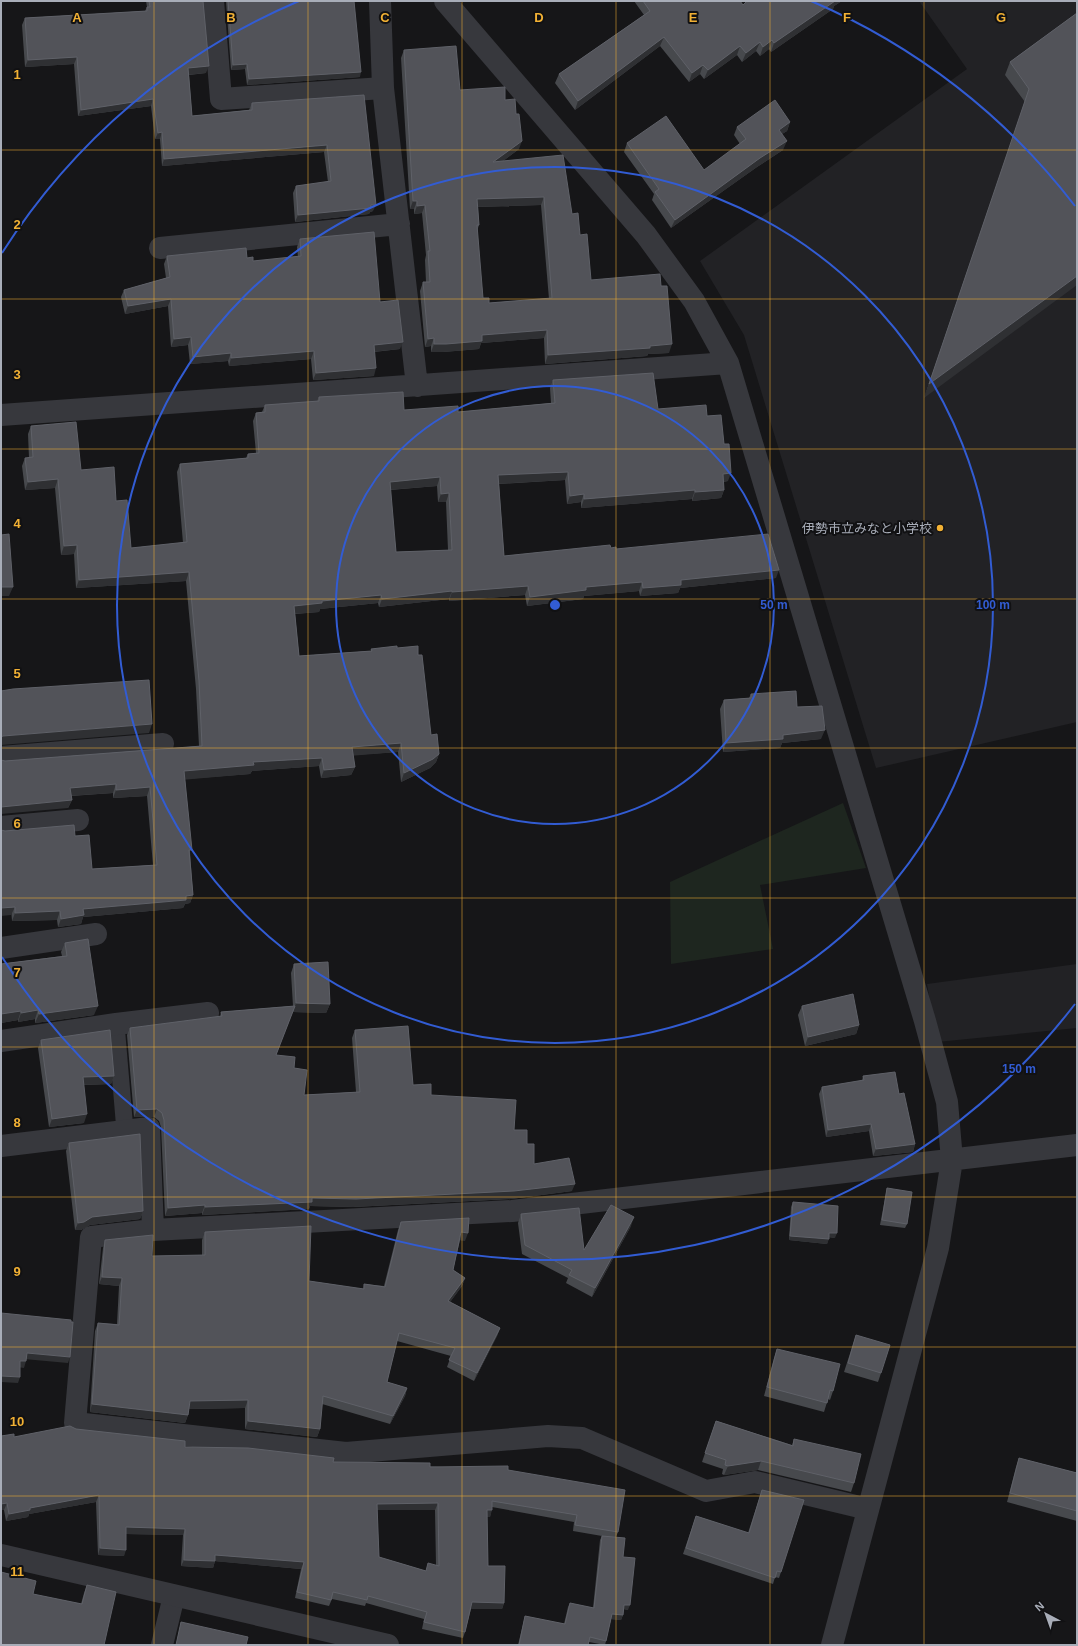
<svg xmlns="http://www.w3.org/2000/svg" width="1078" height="1646" viewBox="0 0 1078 1646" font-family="Arial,'Noto Sans JP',sans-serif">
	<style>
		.built { fill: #222225 }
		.green { fill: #1e261f }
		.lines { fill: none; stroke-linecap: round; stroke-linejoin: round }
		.service { stroke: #37383d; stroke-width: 17 }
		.minor { stroke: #37383d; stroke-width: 22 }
		.tertiary { stroke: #37383d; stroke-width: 22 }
		.wall { fill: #47494d; fill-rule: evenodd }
		.shaded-wall { fill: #2f3033 }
		.building { fill: #525359; stroke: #5f6168; fill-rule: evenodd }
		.grid { fill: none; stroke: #f2b134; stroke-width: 1; stroke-opacity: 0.55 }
		.ring { fill: none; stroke: #325cd3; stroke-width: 2 }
		.poi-dot { fill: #f2b134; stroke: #111113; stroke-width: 1.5 }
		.labels { text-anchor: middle; stroke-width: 4; stroke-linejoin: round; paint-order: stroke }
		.poi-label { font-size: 13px; fill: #a8adb8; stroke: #111113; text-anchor: end }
		.grid-label { font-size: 13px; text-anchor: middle; font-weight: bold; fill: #f2b134; stroke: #111113; stroke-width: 4; stroke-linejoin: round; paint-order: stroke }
		.centre { fill: #325cd3; stroke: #111113; stroke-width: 2 }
		.ring-label { font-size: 12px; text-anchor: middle; font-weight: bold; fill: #325cd3; stroke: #111113; stroke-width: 4; stroke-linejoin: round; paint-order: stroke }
	</style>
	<rect width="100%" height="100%" fill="#161618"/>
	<path class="built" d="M919,1H1077V722L876,768L744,335L700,261L967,69Z
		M1077,964V1028L937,1042L927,984Z"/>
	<path class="green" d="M843,803L866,868L760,885L773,949L671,964L670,882Z"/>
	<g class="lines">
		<path class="service" d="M116,1024L125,1131"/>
		<path class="minor" d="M213,1L221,99L383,88
			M380,1L383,88L417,386
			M445,1L646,235L694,301L728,363L925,1021L947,1102L952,1160L938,1248L832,1645
			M160,248L399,224
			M1,415L728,363
			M1,757L163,744
			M1,827L78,820
			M1,948L96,934
			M1,1041L116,1024L208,1013
			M1,1146L149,1128L153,1230
			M868,1509L755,1482L706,1491L582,1438L548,1436L346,1453L75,1423L91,1237L153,1230L512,1211L1077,1145
			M162,1645L174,1596"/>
		<path class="tertiary" d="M1,1555L388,1645"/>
	</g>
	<path class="wall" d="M146,1H203L206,73L189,75L192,116L249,110L252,103L364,95L373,211L370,212L369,214L295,222L293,193L296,186L328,182L324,152L162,166L160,139H155L151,106L78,116L74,64L25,67L22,25L25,18L145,11L147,7Z
		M226,1H354L360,77L247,85L245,69L231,70Z
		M634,1H740L743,5L747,1H842L834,6L833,9L771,52L769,49L760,56L756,51L742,62L737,55L704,79L700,74L689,82L660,46L575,110L555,83L559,74L644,15Z
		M1077,13L924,398L1025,102L1005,75L1010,62Z
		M404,50L460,90L505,100L516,114L519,149L503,161L572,214L580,235L591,280L669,353L648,354L647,356L545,364L544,338L481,343L479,349L443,352H431V346L425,347L420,291L423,282H426L425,260L426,255L422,213L414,214V209H410L401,58ZM541,205L549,299L489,303L483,298L477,231L479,225L478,207Z
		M790,122L787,131L782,134L783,150L757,167L671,228L652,200L654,194L624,152L627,143L704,170L740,144L734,135L737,127Z
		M300,239L380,302L400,349L374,352V376L313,380L311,359L229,366L228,361L190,364L188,345L171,347L168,306L125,314L121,297L124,290L166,278L164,264L167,256L247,258L253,261L298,257L297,247Z
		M553,380L658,409L707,416L724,444L728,481L723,482L724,490L721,498L692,501V499L581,508V502L567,504L565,480L499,484L504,556L611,548L776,578L680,588L678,593L640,596L639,591L584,596L583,599L527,606L525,595L449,601V599L379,607L378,603L320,609L319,612L295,614L299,656L371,651V649L397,648L418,655L431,735L439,754L436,762L430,768L401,782L398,752L353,755L355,767L351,775L321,778L319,766L252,771L250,774L185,779L193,895L190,903L185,904L183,908L83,917L81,924L58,927L57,920L12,921L5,831L75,836L92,869L153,865L147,796L113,798V793L71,796L72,800L68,808L5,761L199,746L196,689L186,581L76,588L74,554L61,555L55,488L25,490L22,466L25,458H29L28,434L31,426L81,470L116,501L131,548L183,543L177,472L180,464L246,458L248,454L256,453L253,421L256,413L262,412L265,405L317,401L319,397L404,410L458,412L551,403L550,388ZM437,486L438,502H446L448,550L396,552L390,490Z
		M751,694L797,707L821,739L782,743L780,748L723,752L720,709L724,700L749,698Z
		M65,943L94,1015L35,1023V1019L18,1022V1020L1,1023V964L62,956L61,952Z
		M294,964L330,1004L326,1013L293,1012V1011L276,1055L294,1068L304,1095L356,1092L352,1038L355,1030L413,1085L431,1095L514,1130L527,1144L534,1164L572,1191L511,1199L353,1207L310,1206L309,1209L202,1215V1213L165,1216L161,1127L159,1121L154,1117H134L127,1035L130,1028L220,1017L221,1012L293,1006L291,973Z
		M802,1006L859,1025L856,1034L805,1046L798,1015Z
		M41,1040L114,1076L111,1084L84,1085V1123L49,1127L38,1048Z
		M863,1076L899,1094L915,1144L913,1152L873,1156L869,1131L826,1137L819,1094L822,1087L862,1081Z
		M69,1143L143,1211L140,1219L90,1225L81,1230H75L66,1151Z
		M887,1188L907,1224L905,1228L880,1225L886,1193Z
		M793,1202L835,1238L829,1237L827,1244L789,1240L791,1207Z
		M521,1214L584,1250L631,1226L592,1297L566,1283L568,1278L522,1254L518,1223Z
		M401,1222L465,1241L460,1240L453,1270L465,1278L462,1286L450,1302L500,1328L497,1336L474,1381L447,1367L451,1356L397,1341L387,1382L407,1388L405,1396L390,1424L322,1404L320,1429L317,1437L245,1429V1408L189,1409L188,1415L185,1423L90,1412L95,1331L98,1323L117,1324L119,1286L99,1284L103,1248L105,1240L152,1256L202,1255V1240L205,1232L309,1281L363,1289L364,1284L384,1286L398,1230Z
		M856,1335L881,1373L878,1382L844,1372Z
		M777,1349L833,1391L830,1400L828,1399L824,1412L764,1396L774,1358Z
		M716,1421L792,1445L794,1439L854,1483L851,1492L758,1470L724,1475L722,1474L723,1469L702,1462Z
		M76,1429L185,1447L333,1462L508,1470L618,1532L616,1537L623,1557L628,1610L624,1609L623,1615L621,1620L611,1619L606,1641L605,1645L589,1642L588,1645H518L524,1620L525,1616L564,1624L568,1607L570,1603L593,1608L600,1540L602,1536L573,1531L574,1522L492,1507L490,1517H487L488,1566L504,1603L502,1609H471L465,1632L463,1638L422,1629L424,1619L366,1603L365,1606L332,1599L329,1606L295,1598L301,1569L215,1561L213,1568L181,1566L183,1535L126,1534L124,1556L98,1555L96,1502L29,1514L28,1517L6,1521L4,1510H1V1436L14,1437ZM377,1510H435L436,1565L426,1571L379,1557Z
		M1019,1458L1077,1473V1521L1007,1502L1016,1467Z
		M762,1490L781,1572L779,1578L775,1577L773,1584L683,1554L696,1516L748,1533Z
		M87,1585L104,1645L33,1594L81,1604L84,1593Z
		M181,1622L246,1645H176Z"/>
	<path class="shaded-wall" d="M835,1H842L834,6L833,9L771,52L774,43Z
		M664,37L660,46L575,110L578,101Z
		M772,40L769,49L760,56L763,47Z
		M760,42L756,51L742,62L746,53Z
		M740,46L737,55L704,79L708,70Z
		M77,57L74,64L25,67L28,60Z
		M247,64L245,69L231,70L233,65Z
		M703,65L700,74L689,82L692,73Z
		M209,66L206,73L186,75L188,68Z
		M361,72L360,77L247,85L249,79Z
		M153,99L151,106L78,116L81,110Z
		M790,122L787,131L776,138L779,130Z
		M162,132L160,139H155L158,133Z
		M522,141L519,149L490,171L493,162Z
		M787,141L783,150L757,167L671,228L675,220L760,158Z
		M327,145L324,152L162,166L164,159Z
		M544,197L541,205L474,207L477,199Z
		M413,201H417L414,209H410Z
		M371,205H376L373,211L370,212L369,214L295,222L298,215Z
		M425,205L422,213L414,214L417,206Z
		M1077,276V285L924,398L929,384Z
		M171,299L168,306L125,314L128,306Z
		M547,330L544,338L481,343L479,349L443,352H431L434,344L482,335Z
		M191,337L188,345L171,347L174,339Z
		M434,338L431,346L425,347L428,339Z
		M403,342L400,349L371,352L374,345Z
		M672,344L669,353L648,354L647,356L545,364L548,355Z
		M314,351L311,359L229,366L231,358Z
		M231,353L228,361L190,364L193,357Z
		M376,368L374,376L313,380L316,373Z
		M568,472L565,480L495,484L498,475Z
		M731,473L728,481L720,482L723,474Z
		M440,477L437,486L387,490L390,482Z
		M58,479L55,488L25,490L28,482Z
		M695,490L692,499L581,508L584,499Z
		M724,490L721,498L692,501L695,492Z
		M449,493L446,502H438L441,494Z
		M584,494L581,502L567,504L570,496Z
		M77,545L74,554L61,555L64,546Z
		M779,570L776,578L680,588L678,593L640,596L643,588L681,580Z
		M189,572L186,581L76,588L79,580Z
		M642,582L639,591L584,596L583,599L527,606L530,597L586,587Z
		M528,586L525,595L449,601L452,592Z
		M1,587H13L9,596H1Z
		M452,591L449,599L379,607L382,599Z
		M381,595L378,603L320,609L319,612L291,614L294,606L322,601Z
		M152,724L149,733L1,745V737L3,736Z
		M825,730L821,739L782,743L780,748L723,752L726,743L783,735Z
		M401,743L398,752L349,756L352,747Z
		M439,754L436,762L430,768L401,782L404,773Z
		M322,758L319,766L252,771L250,774L181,780L184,771L253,762Z
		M355,767L351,775L321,778L324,770Z
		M116,784L113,793L67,796L70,788Z
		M150,787L147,796L113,798L116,790Z
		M72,800L68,808L1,814V807L3,806Z
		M193,895L190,903L185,904L183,908L83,917L81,924L58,927L61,919L83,909Z
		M15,907L11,915L1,916V908Z
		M60,911L57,920L12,921L15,913Z
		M296,1003L330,1004L326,1013L293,1012Z
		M98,1006L94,1015L35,1023L39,1014Z
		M38,1010L35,1019L18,1022L21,1013Z
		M21,1011L18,1020L1,1023V1014Z
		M859,1025L856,1034L805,1046L808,1037Z
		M114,1076L111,1084L80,1085L83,1077Z
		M157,1109L154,1117H134L137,1110Z
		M87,1114L84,1123L49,1127L52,1119Z
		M871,1124L869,1131L826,1137L828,1130Z
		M915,1144L913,1152L873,1156L876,1149Z
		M575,1184L572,1191L511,1199L353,1207L310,1206L309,1209L202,1215L205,1207L312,1198Z
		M205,1205L202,1213L165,1216L168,1208Z
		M143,1211L140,1219L90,1225L81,1230H75L78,1223L92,1217Z
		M634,1217L631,1226L592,1297L595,1288Z
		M461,1232L468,1233L465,1241L459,1240Z
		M829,1233H837L835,1238L827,1237Z
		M790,1236L829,1239L827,1244L789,1240Z
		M102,1277L122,1278L119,1286L99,1284Z
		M465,1278L462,1286L445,1309L448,1301Z
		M500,1328L497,1336L474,1381L477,1373Z
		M27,1353L70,1357L68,1363L24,1359Z
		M20,1361H26L24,1368L17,1367Z
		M1,1376L20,1377L18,1383L1,1382Z
		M407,1388L405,1396L390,1424L393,1416Z
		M248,1400L245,1408L187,1409L190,1401Z
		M92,1404L188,1415L185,1423L90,1412Z
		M248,1421L320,1429L317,1437L245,1429Z
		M761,1461L758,1470L724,1475L728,1466Z
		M99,1495L96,1502L29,1514L28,1517L6,1521L9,1514L30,1508Z
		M7,1503L4,1510H1V1504Z
		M438,1503L435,1510H375L377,1504Z
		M487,1510H492L490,1517H484Z
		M126,1527L185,1529L183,1535L123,1534Z
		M100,1548L126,1550L124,1556L98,1555Z
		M215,1555L304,1562L301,1569L213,1561Z
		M184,1560L215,1561L213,1568L181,1566Z
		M472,1602L504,1603L502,1609H470Z
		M624,1605H630L628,1610L623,1609Z
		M612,1614L623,1615L621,1620L610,1619Z"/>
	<path class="building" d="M149,1H203L209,66L188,68L192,116L252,110V103L364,95L376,205H371V208L298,215L296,186L331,181L327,145L164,159L162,132L158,133L153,99L81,110L77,57L28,60L25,18L147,11V7H150Z
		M228,1H354L361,72L249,79L247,64L233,65Z
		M643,1H740L743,5L747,1H835L774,43L772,40L763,47L760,42L746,53L740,46L708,70L703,65L692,73L664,37L578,101L559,74L650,11Z
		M1077,13V276L929,384L1029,89L1010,62Z
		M456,46L460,90L505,87V100L515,99L516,114H519L522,141L493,162L563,155L572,214L578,213L580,235L587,234L591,280L660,274L661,286H667L672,344L650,346V348L548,355L547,330L482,335V341L446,344H434V338L428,339L423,282H430L428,251H430L425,205L417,206V201H413L404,50ZM544,197L552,298L489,303V298H483L477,225H479L477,199Z
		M775,100L790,122L779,130L787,141L760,158L675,220L655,192L659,189L627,143L666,116L704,170L746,139L737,127Z
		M374,232L380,302L398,300L403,342L374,345L376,368L316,373L314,351L231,358V353L193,357L191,337L174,339L171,299L128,306L124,290L170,277L167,256L246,248L247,258L253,257V261L301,256L300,239Z
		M653,373L658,409L706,405L707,416L721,415L724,444H729L731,473L723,474L724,490L695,492V490L584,499V494L570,496L568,472L498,475L504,556L610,545L611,548L616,547V549L768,534L779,570L681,580V585L643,588L642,582L586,587V590L530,597L528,586L452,592V591L382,599L381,595L322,601V603L294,606L299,656L372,651L371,649L397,646V648L418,646V655H422L431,735L437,734L439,754L433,759L404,773L401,743L352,747L355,767L324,770L322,758L253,762L254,765L184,771L192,850H189L193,895L186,896V900L83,909L84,915L61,919L60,911L15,913V907L1,908V830L5,831L74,825L75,836L89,835L92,869L157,865L150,787L116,790V784L70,788L72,800L1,807V760L5,761L202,746L199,681L189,572L79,580L77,545L64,546L58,479L28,482L25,458L33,457L31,426L76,422L81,470L114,467L116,501L127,500L131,548L187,542L180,464L248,458V454L259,453L256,413L265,412V405L319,401V397L403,392L404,410L458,406V412L555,403L553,380ZM440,477L441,494L449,493L452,550L396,552L390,482Z
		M9,534L13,587H1V535Z
		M149,680L152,724L3,736L1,737V691L13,689Z
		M796,691L797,707L822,706L825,730L783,735V739L726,743L724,700L751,698V694Z
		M88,939L98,1006L39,1014L38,1010L21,1013V1011L1,1014V964L67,956L65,943Z
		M328,962L330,1004L296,1003L294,964Z
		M853,994L859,1025L808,1037L802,1006Z
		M295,1006L276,1055L295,1057L294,1068L307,1070L304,1095L360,1092L355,1030L408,1026L413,1085L431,1084V1095L516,1100L514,1130H527V1144H534V1164L569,1158L575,1184L514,1191L356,1199L312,1198V1202L205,1207V1205L168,1208L164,1120L162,1113L157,1109L137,1110L130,1028L222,1016L221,1012Z
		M110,1030L114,1076L83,1077L87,1114L52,1119L41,1040Z
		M895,1072L899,1094L904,1093L915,1144L876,1149L871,1124L828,1130L822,1087L864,1080L863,1076Z
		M140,1134L143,1211L92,1217L84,1222L78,1223L69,1143Z
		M887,1188L912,1192L907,1224L882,1220Z
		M793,1202L838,1206L837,1233H829V1239L790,1236Z
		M611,1205L634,1217L595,1288L569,1275L572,1270L525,1245L521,1214L579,1208L584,1250Z
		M469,1218L468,1233L461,1232L453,1270L465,1278L448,1301L500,1328L477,1373L449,1360L455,1348L399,1333L387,1382L407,1388L393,1416L323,1396L320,1429L248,1421V1400L190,1401L188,1415L92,1404L98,1323L119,1325L122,1278L102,1277L105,1240L153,1235L152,1256L205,1255V1232L311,1226L309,1281L364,1289V1284L385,1287L401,1222Z
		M1,1313L71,1320V1322H73L70,1357L27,1353L26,1361H20V1377L1,1376Z
		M856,1335L890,1345L881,1373L848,1363Z
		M777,1349L840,1364L833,1391L830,1390L827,1403L767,1387Z
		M716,1421L793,1446L794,1439L861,1454L854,1483L761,1461L728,1466L725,1465L726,1460L705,1453Z
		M70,1426L76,1429L185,1441V1447L248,1448L334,1458L333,1462L430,1463V1467L508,1466V1470L625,1490L618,1532L575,1525L577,1515L492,1501V1510H487L488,1566H505L504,1603L472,1602L465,1632L424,1622L427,1612L368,1596L367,1600L333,1592L331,1600L297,1592L304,1562L215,1555V1561L184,1560L185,1529L126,1527V1550L100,1548L99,1495L30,1508V1510L9,1514L7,1503L1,1504V1436L14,1434V1437ZM438,1503L439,1566L428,1563L426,1571L379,1557L377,1504Z
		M1019,1458L1077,1473V1511L1010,1493Z
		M762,1490L804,1500L781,1572L777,1571L775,1578L686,1548L696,1516L749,1533Z
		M602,1536L625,1538L623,1557L635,1558L630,1605H624L623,1615L612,1614L606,1641L590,1637L588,1645H519L525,1616L565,1624L570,1603L594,1608Z
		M1,1572L36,1581L33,1594L82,1604L87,1585L116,1592L104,1645H1Z
		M181,1622L248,1637L246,1645H176Z"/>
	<path class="grid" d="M154,1V1645M308,1V1645M462,1V1645M616,1V1645M770,1V1645M924,1V1645M1,150H1077M1,299H1077M1,449H1077M1,599H1077M1,748H1077M1,898H1077M1,1047H1077M1,1197H1077M1,1347H1077M1,1496H1077"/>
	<g class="ring">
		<circle cx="555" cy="605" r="219"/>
		<circle cx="555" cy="605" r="438"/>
		<path d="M1075 1004A656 656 0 0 1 2 957M2 253A656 656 0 0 1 299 1M811 1A656 656 0 0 1 1075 206"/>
	</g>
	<circle class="poi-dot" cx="940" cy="528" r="4"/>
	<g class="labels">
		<g class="poi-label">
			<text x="932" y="533">伊勢市立みなと小学校</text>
		</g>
	</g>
	<g class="grid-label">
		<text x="77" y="22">A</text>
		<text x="231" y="22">B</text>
		<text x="385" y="22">C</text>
		<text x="539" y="22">D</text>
		<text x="693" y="22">E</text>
		<text x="847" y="22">F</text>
		<text x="1001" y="22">G</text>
		<text x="17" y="79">1</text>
		<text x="17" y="229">2</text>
		<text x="17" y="379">3</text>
		<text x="17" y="528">4</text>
		<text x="17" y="678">5</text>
		<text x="17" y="828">6</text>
		<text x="17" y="977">7</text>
		<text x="17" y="1127">8</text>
		<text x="17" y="1276">9</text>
		<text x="17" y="1426">10</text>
		<text x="17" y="1576">11</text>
	</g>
	<circle cx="555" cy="605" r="6" class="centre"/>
	<g class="ring-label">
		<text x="774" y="609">50 m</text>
		<text x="993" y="609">100 m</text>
		<text x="1019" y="1073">150 m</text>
	</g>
	<rect width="1078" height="1646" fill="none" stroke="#a8adb8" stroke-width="4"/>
	<g transform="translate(1046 1614) rotate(319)" stroke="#111113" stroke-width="3" paint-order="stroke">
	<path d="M0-3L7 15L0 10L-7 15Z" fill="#a8adb8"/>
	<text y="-6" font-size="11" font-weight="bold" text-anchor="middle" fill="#a8adb8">N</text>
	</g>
</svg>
